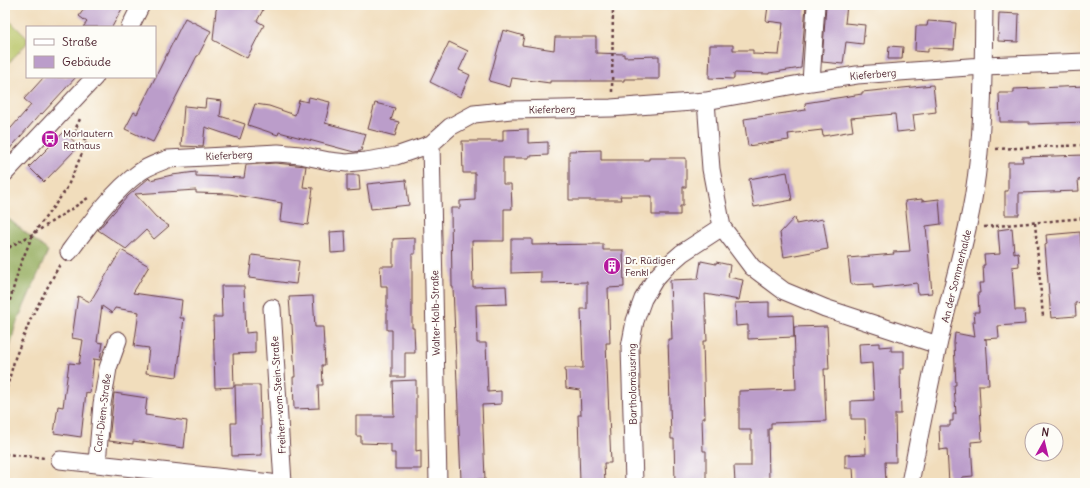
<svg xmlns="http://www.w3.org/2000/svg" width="1090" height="488" viewBox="0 0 1090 488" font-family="Delius,sans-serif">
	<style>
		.green { fill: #b8c465; stroke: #817248 }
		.forest { fill: #92aa5a; stroke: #6e6442 }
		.building { fill: #bb9dca }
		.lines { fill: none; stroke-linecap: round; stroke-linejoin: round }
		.minor-casing { stroke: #633c41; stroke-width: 19 }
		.path { stroke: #633c41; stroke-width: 2.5; stroke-dasharray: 3 3; stroke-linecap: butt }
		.minor { stroke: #fff; stroke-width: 17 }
		.labels { text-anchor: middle; stroke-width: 4; stroke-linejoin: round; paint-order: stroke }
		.street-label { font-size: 10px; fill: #4a1f2b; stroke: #fdfcf7 }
		.poi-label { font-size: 10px; fill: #4a1f2b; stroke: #fdfcf7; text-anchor: start }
	</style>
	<rect width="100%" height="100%" fill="#fdfcf7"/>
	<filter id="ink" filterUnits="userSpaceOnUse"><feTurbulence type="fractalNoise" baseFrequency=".025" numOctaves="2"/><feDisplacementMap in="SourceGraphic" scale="8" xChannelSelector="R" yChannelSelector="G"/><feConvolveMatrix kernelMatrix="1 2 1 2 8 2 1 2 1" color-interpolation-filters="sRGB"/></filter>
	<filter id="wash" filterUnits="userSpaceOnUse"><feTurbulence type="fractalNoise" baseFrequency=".012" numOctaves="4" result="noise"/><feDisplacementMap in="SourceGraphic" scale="16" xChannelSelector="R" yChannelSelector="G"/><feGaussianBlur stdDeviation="0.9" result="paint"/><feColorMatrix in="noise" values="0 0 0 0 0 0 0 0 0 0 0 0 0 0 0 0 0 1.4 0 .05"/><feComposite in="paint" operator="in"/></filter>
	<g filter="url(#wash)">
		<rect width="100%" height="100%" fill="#f1ddbc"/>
		<path class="green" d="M5,16L27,38V43L5,67Z"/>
		<path class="forest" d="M5,216L48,251L15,327L5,369Z"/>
		<g id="blocks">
			<path class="building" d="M87,5H124L112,27H83L87,22L79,16Z
				M219,5H254L263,10L257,21L264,25L247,58L213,40L216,10Z
				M786,5H806L801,68L769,73V74L734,73V79L709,78L710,45H733V50H753V54L779,55L783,23L766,21L768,6L785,8Z
				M826,5H847L845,23L865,25L863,44L846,42L843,64L822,62Z
				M999,13L1019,14L1018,42L998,41Z
				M185,18L211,31L198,56H197L153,142L125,129L134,112L137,114Z
				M928,21L956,23L954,49L928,48V52L915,51L916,26H927Z
				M503,30L524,36L522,45L554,50L555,37H596V53L624,54V57L659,56V79H624V81H550V83L512,78L510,87L489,81Z
				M449,42L468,51L459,70L470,75L460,97L430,82Z
				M889,46L903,47L902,59H888Z
				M44,77H76L42,114L41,113L7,152L5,150V135L31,105L24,99Z
				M933,85L936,112L913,115L915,130L897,132L895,114L851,118L853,131L823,136L822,130L788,134L789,140L748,146L744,119L806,110L805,103L862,94V92Z
				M1085,86V122L1029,124V122H1000L999,93H1014V89Z
				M309,97L330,102L325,123L366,134L361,151L354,152L279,132L278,135L248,125L255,104L269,106L295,115L299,100L308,102Z
				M206,99L222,101L220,116L245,124L240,139L205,127L203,147L181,146L184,106L205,108Z
				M375,103L395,108L391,120L399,122L395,136L368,129Z
				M528,129V143L548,142V155L529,156V158H503V184H511L512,209H504V241H472L473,287L506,286L507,304L476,305L477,343H486L488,392L501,391V404L482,405L485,479L461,480L453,287H452L451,208H460V201L475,200V173H463L462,141H503V130Z
				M64,132L79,146L44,182L29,167Z
				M601,150V160H649V158H686V187H683V206H680V215H652V196H620L621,200H569V151Z
				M1085,155V179L1078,180L1079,191L1019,193V215H1005V191H1008V162H1023L1022,157Z
				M275,163L306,166L303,187L313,188L308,225L280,221L282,203L229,194L196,193V190L135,194L156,217L169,226L154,239L146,230L126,249L98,230L128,196L149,178L150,180L172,175L196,172V176L244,178L246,165Z
				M787,172L792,200L754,207L749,179Z
				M347,175H359L360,190L347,191Z
				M406,180L409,205L371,209L367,184Z
				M922,199V201L939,199L941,224L926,226L932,293L918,294L917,283L873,288V284L851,285L848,258L894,254L893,252L910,251L905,201Z
				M795,217L796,224L823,219L828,249L784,257L780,233Z
				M1012,228L1014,253L1018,252L1019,266L1012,267L1015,310H1024L1025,324L998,326L999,338L984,339H986L989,385H979L982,441L971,442L973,476L962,477V483H949L947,449L940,450L939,426H950V421H953V414H956L954,385H956L954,343L955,333L975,337L973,322H975L974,312H979L978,293H980L979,283H984L983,265H985L984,255L1000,254L998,230Z
				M345,231L346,252L331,253L330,232Z
				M1080,232L1085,288V302L1075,303L1076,316L1051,318L1045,245L1047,244L1046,235Z
				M415,238V254H412V328H414L415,353H405V377H392V330H387V286H381L380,266H393V239Z
				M511,239H532V245L603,244V250H623L624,287L608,288L610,343H606L611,463H604L605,483H580L578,415H581L580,390L566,388L565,368H583L581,309H587V282L541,283V272L511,273Z
				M121,250L149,266L133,293L182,300L180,318H184L177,377L146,373L149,348L134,346L139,312L115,308L112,313L102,306L97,342L103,343L100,360L94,359L90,393L86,392L81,437L54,433L58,406L63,407L69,363L79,364L83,340L72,338L78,296L90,302Z
				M252,255L299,261L296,284L249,278Z
				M701,261L716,264V262L730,265L728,277L743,280L739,300L705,294L707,341H703L705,418H702L703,451H706V483H675L674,439H671L668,339H672L670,280L698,279Z
				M221,286H244L246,333L255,332V353L233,354L234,387L215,388L213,317H222Z
				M313,296L315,327H323L325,365H322L323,385H318L319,408L294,409L293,377H295L292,324H291L289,297Z
				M769,302V316L793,315L794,337L748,339V325L736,326L735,303Z
				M827,326L829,369H824L826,421L771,423V429H768L769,480H762V483H735L734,466H751V430H739V391L796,389L794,327Z
				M879,343V347L891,346V351H904V369H900L901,414H895L896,462H885L886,483H854L853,468H845V455L866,454L865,419H851V401L874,400L872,363L860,364L859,344Z
				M416,380V451L421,450V469H395V453H391V444L361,443V436H356V416H394L393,381Z
				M235,385H260L262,455L232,456L231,423H236Z
				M114,393L147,398L145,415L187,421L184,448L133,441V444L109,441Z"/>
		</g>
	</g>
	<g filter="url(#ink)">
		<use href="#blocks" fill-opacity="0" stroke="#633c41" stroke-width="1"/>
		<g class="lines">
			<defs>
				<path id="minor" d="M130,27L141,5
					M811,82L816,5
					M706,101L711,169L722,227L752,267L784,291L825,308L938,345
					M431,144L438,483
					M5,173L95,77
					M69,252C88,226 114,190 140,172C148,166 158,163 168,159L278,153L300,155L329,161L347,163L366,161L396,156L431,144L450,127L474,114L511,110L611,108L706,101L811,82L857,75L983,66L1085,62
					M272,308L283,483
					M60,460L271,483
					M97,463L102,404L108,368L118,340
					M634,483L630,347L635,321L643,299L655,279L666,267L682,253L722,227
					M910,483C919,437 928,392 938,346C949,295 966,245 974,193C984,131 983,67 984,5"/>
			</defs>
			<use href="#minor" class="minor-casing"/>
			<path class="path" d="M612,92L613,5
				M996,149L1085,145
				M1035,223L1043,317
				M984,227L1085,218
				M5,252L11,246L33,234L88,198
				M5,318L19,268L33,234L66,190L87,142L75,130L80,119L78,118
				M5,394L15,358L31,318L60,264
				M5,454L45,458"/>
			<use href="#minor" class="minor"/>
		</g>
	</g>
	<defs>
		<symbol id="bus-disc" viewBox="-11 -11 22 22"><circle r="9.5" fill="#b5179e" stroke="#fdfcf7"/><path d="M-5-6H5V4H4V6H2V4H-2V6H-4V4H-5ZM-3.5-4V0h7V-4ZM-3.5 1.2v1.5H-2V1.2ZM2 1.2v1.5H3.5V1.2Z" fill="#fff"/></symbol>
		<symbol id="building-disc" viewBox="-11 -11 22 22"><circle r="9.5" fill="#b5179e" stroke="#fdfcf7"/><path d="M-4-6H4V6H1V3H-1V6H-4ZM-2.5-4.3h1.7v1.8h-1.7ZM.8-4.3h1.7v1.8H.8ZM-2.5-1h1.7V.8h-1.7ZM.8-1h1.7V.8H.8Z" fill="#fff"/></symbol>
	</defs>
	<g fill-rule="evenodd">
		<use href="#bus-disc" x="40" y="129" width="20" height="20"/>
		<use href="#building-disc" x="602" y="256" width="20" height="20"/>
	</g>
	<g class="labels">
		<g class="street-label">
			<text transform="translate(873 74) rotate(-5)" y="4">Kieferberg</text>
			<text transform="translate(552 109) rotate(-1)" y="4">Kieferberg</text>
			<text transform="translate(229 155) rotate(-3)" y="4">Kieferberg</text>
			<text transform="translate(956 276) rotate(-76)" y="4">An der Sommerhalde</text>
			<text transform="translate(435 313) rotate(-91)" y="4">Walter-Kolb-Straße</text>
			<text transform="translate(632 384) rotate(-91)" y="4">Bartholomäusring</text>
			<text transform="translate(278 395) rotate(-94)" y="4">Freiherr-vom-Stein-Straße</text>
			<text transform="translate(102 413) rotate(-83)" y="4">Carl-Diem-Straße</text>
		</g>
		<g class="poi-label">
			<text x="63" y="137">Morlautern<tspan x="63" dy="12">Rathaus</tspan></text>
			<text x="625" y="264">Dr. Rüdiger<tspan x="625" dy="12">Fenkl</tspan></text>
		</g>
	</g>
	<rect width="1090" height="488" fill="none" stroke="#fdfcf7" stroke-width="20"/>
	<rect x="26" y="26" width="130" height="52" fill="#fdfcf7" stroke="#b5a4a5"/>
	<rect x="34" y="39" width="20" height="6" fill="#ffffff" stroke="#b5a4a5"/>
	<text x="62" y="46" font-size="12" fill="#4a1f2b">Straße</text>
	<rect x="34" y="56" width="20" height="12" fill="#bb9dca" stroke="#b5a4a5"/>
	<text x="62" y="66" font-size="12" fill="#4a1f2b">Gebäude</text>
	<g transform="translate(1044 442) rotate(8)"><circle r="19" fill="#fdfcf7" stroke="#b5a4a5"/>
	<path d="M0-3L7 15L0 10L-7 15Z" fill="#b5179e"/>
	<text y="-6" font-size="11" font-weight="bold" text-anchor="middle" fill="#4a1f2b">N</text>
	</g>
</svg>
